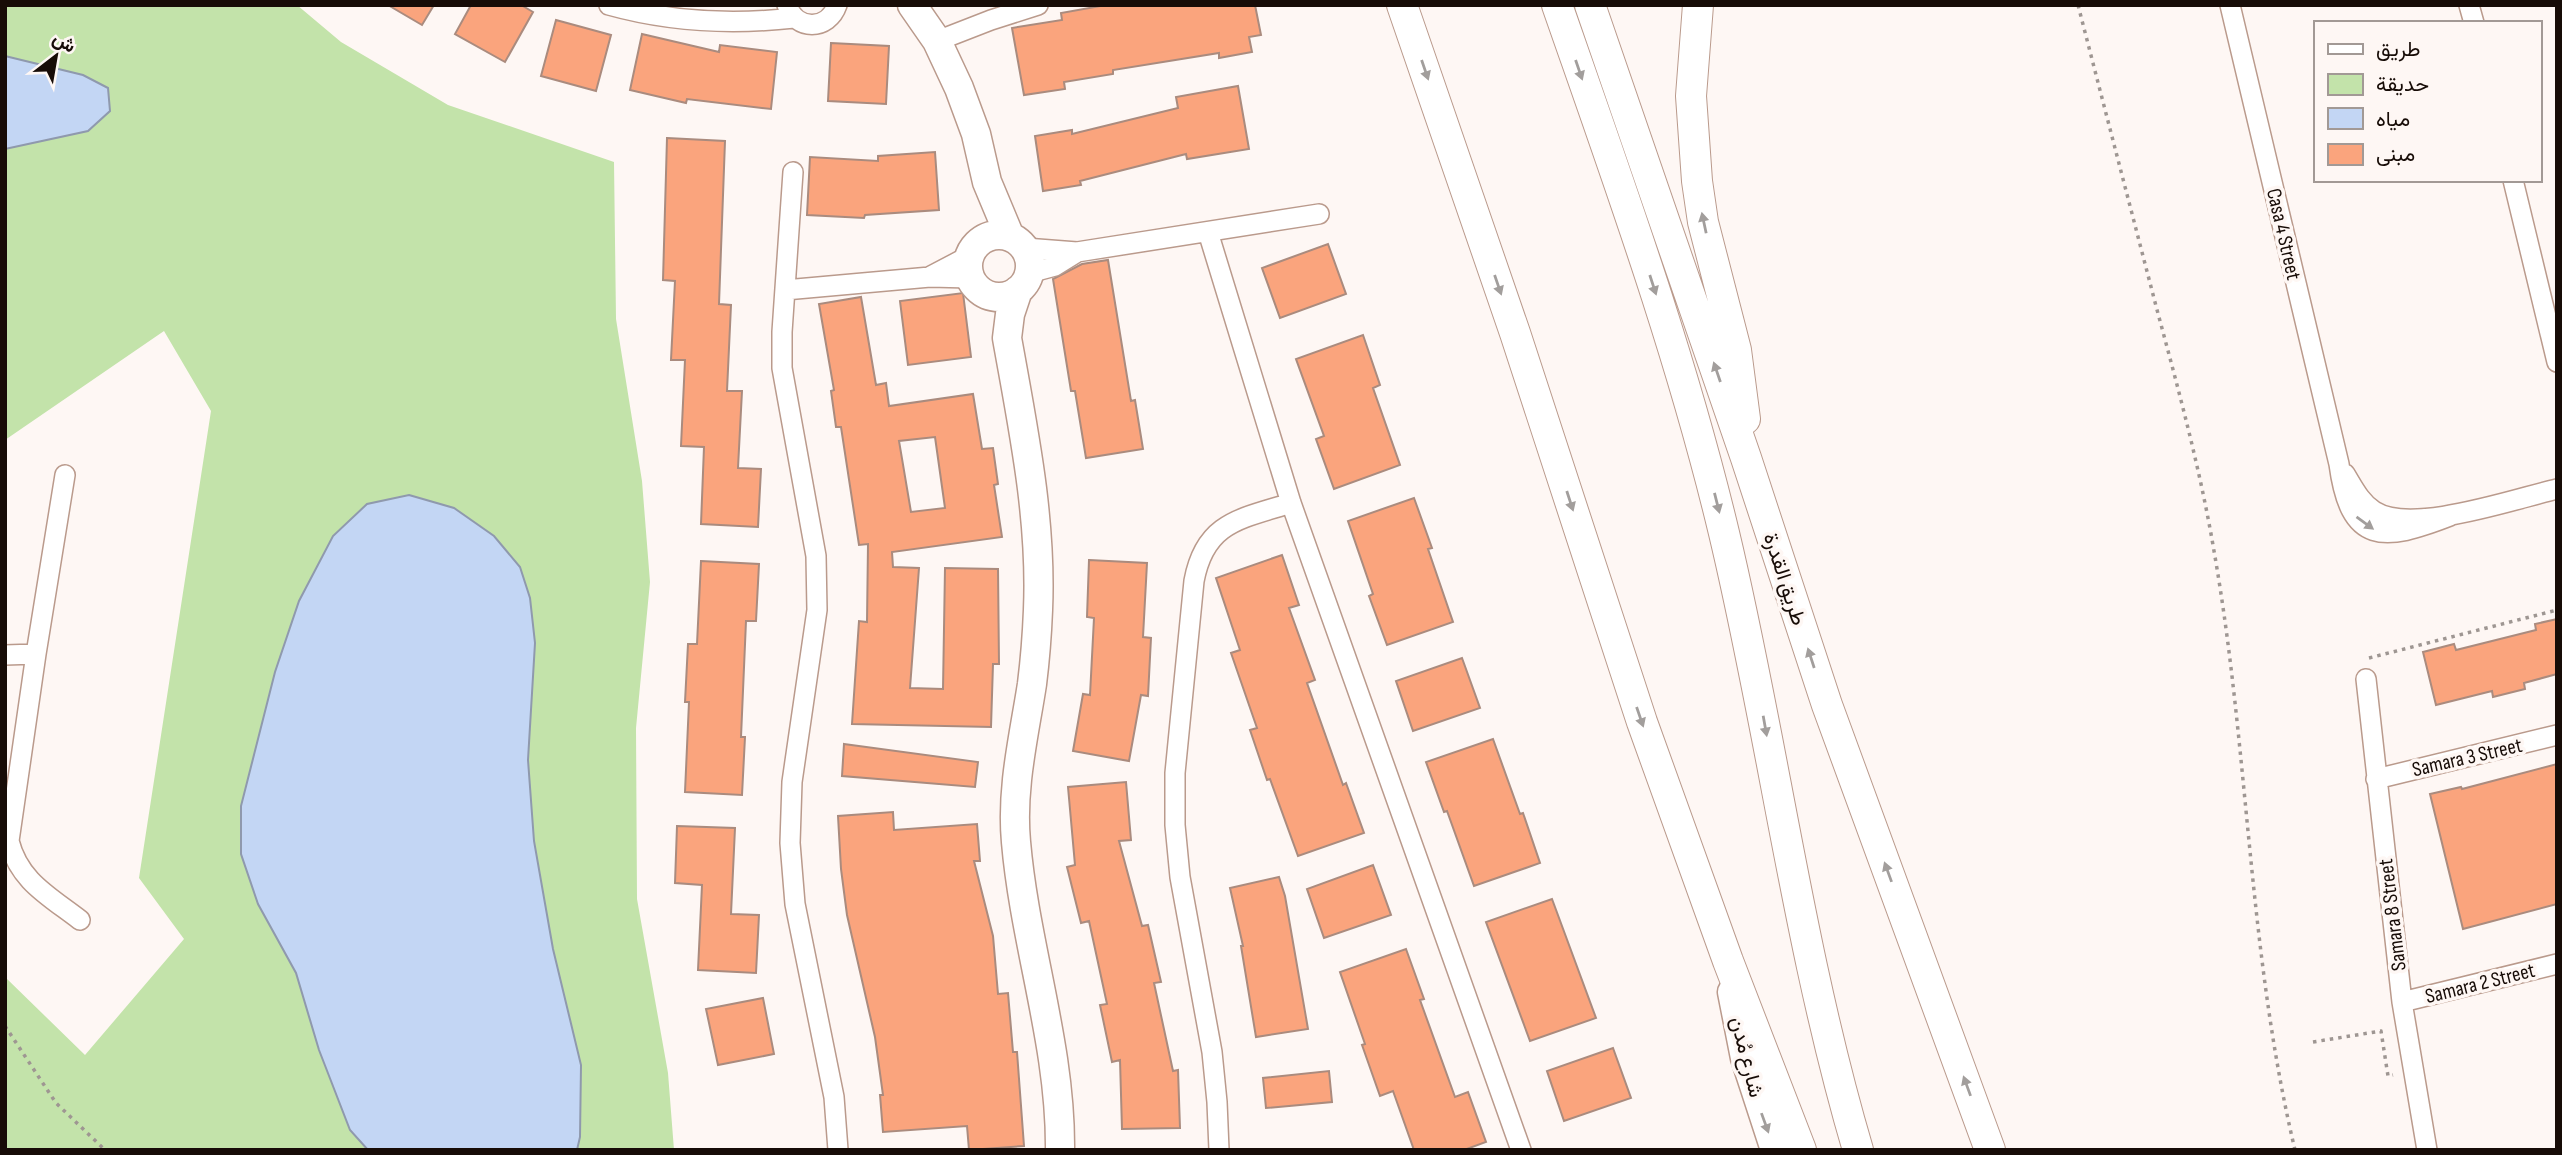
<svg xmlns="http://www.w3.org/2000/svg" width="2562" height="1155" viewBox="0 0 2562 1155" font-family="'Sofia Sans Condensed',Vazirmatn,sans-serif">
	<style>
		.green { fill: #c3e3aa }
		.water { fill: #c3d6f4; stroke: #8f99ad; stroke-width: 2 }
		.building { fill: #faa47d; stroke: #aa8b7e; stroke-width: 2; fill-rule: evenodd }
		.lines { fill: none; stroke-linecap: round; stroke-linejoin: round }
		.street-casing { stroke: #ba9a8c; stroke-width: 22 }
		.secondary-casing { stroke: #ba9a8c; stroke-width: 31 }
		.primary-casing { stroke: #ba9a8c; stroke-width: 32 }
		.path { stroke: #9e9692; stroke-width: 3.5; stroke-dasharray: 3.5 5; stroke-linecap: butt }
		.street { stroke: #fff; stroke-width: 19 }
		.secondary { stroke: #fff; stroke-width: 28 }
		.primary { stroke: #fff; stroke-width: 30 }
		.oneway { fill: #a29e9c }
		.labels { text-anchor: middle; stroke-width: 7; stroke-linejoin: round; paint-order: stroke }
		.street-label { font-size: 21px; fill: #170c07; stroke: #fef7f4 }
	</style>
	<rect width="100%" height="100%" fill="#fef7f4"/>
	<path class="green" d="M5,5H297L341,42L448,105L614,162L616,319L642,481L650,582L636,728L637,899L668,1073L674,1150H5V977L85,1055L184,939L139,878L211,411L164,331L5,440Z"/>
	<path class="water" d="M5,56L83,75L108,88L110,111L88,131L5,149Z
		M409,495L454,508L494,536L520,567L530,598L535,643L528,760L534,841L553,949L581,1065L580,1137L577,1150H368L350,1130L319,1050L296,973L258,904L241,854V806L275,672L299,601L333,536L367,504Z"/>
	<path class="building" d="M388,5H434L422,25Z
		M471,5H521L533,12L505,62L455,34Z
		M1106,5H1255L1261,35L1249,37L1252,52L1219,58V53L1113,70V74L1064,82L1065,89L1024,95L1012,28L1062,20L1061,13Z
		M556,20L611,35L596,91L541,76Z
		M642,34L719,52L720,45L777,52L771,109L687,99L686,103L630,90Z
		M831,43L889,46L886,104L828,101Z
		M1238,86L1249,149L1187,159L1186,154L1080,181L1081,185L1043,191L1035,136L1072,130V134L1178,108L1176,97Z
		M667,138L725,141L719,304L731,305L727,391H742L738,468L761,469L758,527L701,524L704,447L681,446L685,360H671L675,281L663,280Z
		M935,152L939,210L865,215L864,218L807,215L810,157L878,161V156Z
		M1328,244L1346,294L1280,318L1262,268Z
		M1108,260L1131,401L1135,400L1143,449L1086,458L1075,391H1071L1053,279L1082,264Z
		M963,293L971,357L908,365L900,301Z
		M861,297L876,385L886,383L889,406L973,394L982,449L993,448L998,484L994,485L1002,537L892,552L893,567L919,568L910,688L943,689L945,568L998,569L999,664H993L991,727L852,724L859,621L867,622L868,544L859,545L841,427H836L831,391L834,390L819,304ZM935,437L945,508L911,512L899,441Z
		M1363,335L1380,385L1373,388L1400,465L1334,489L1316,439L1324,436L1296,359Z
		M1414,498L1432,548L1428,549L1453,622L1387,645L1369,596L1373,594L1348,521Z
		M1282,555L1299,605L1289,608L1315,680L1307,683L1343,785L1346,783L1364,833L1298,856L1270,779L1267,780L1250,730L1257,728L1231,653L1240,650L1216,578Z
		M1089,560L1147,563L1143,637L1151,638L1148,696L1141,695L1129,761L1073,751L1083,694L1090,695L1094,618L1087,617Z
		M701,561L759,564L756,621H746L741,737H745L742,795L685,792L689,702H685L688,644H697Z
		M2557,619V674L2524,683L2525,689L2493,697L2492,691L2436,705L2423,652L2454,644L2456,650L2536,630L2535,624Z
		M1462,658L1480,708L1413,731L1396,681Z
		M1493,739L1520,814L1523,813L1540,863L1474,886L1447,811L1444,812L1426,762Z
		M844,744L978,762L975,787L842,776Z
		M2557,764V904L2463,929L2430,794L2461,787L2462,789Z
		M1126,782L1131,840L1119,841L1142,926L1148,925L1161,982L1154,983L1173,1071L1178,1070L1180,1128L1122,1129L1120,1060L1112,1062L1100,1005L1107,1004L1089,921L1081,923L1067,867L1075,865L1068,787Z
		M893,812L894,830L977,824L980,861H974L993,936L998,994L1008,993L1013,1052H1017L1024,1146L969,1150L967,1126L883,1132L880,1095H883L875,1037L847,915L841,869L838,816Z
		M677,826L735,828L731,914L759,915L756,973L698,970L702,885L675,883Z
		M1373,865L1391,915L1324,938L1307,889Z
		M1279,877L1285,896L1308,1029L1256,1037L1241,946H1243L1230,888Z
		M1552,899L1596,1018L1530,1041L1486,922Z
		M1406,949L1424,999L1420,1000L1455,1097L1468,1092L1486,1142L1464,1150H1414L1393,1091L1380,1096L1362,1045L1365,1044L1340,972Z
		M763,998L774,1054L718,1065L706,1009Z
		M1613,1048L1631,1098L1564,1121L1547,1071Z
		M1329,1071L1332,1102L1266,1108L1263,1078Z"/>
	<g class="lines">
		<defs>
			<path id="street" d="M609,5C670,22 731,25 794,18
				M787,5C796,31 828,31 837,5
				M2230,5L2339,464C2350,546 2383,542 2450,516
				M2469,5L2474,23
				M937,41L991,20L1038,5
				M793,172L782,332V368L816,556L817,610L792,782L790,843L795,904L834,1097L838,1150
				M2513,180L2557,362
				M1208,232L1291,503L1521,1150
				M1025,248L1077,252L1319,214
				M1029,273L1055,266L1076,253
				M931,276L969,256
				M785,290L930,277L970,278
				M2345,474C2353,487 2360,502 2374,511C2411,535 2514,499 2557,489
				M65,475L36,654L9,841C19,881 49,896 80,920
				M5,655L36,654
				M2366,679L2402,1002L2427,1150
				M2376,779L2557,735
				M2402,1002L2557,964
				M1219,1150L1217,1102L1212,1052L1180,877L1175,825V773L1194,581C1205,522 1240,519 1291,503"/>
			<path id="secondary" d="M912,5L937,41L959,88L976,134L987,182L1010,237
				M968 266a31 31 0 1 1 62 0a31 31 0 1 1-62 0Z
				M1018,290L1010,314L1007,338C1023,428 1042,518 1038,610C1037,635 1035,660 1032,684C1024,736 1011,788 1016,842C1025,946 1061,1045 1060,1150
				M1732,992L1745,1058L1775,1150"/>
			<path id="primary" d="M1402,5L1515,333L1642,722L1728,961L1801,1150
				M1557,5C1618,180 1681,353 1724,533C1773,738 1798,947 1858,1150
				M1590,5L1746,458L1827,705L1990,1150
				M1698,5L1691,96L1697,181L1703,222L1736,350L1745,419"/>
		</defs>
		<use href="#street" class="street-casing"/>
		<use href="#secondary" class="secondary-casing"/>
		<use href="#primary" class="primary-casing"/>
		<path class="path" d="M2078,5C2104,106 2130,206 2156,306C2178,388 2200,468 2214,551C2249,750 2248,953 2295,1150
			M2369,658L2557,610
			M5,1026L56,1103L105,1150
			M2313,1042L2381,1031L2388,1076L2393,1075"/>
		<use href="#street" class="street"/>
		<use href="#secondary" class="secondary"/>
		<use href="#primary" class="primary"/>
	</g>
	<defs><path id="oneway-solid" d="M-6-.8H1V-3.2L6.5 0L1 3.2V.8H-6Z" transform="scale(1.75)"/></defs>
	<g class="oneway">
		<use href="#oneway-solid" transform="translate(1425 70) rotate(71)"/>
		<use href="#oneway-solid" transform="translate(1579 70) rotate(71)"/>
		<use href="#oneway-solid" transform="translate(1704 223) rotate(-102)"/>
		<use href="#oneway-solid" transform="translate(1498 285) rotate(71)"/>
		<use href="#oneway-solid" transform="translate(1653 285) rotate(72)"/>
		<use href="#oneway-solid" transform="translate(1717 372) rotate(-109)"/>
		<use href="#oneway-solid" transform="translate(1570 501) rotate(72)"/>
		<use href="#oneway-solid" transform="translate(1717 503) rotate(76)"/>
		<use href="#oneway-solid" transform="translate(2365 523) rotate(36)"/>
		<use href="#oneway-solid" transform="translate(1811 658) rotate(-108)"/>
		<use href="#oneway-solid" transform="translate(1640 717) rotate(71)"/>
		<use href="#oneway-solid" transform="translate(1765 726) rotate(80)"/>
		<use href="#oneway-solid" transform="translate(1888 872) rotate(-110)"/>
		<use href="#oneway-solid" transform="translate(1967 1086) rotate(-110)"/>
		<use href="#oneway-solid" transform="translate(1765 1123) rotate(70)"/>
	</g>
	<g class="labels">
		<g class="street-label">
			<text transform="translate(2284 234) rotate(77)" y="7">Casa 4 Street</text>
			<text transform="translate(1785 579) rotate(72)" y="7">طريق القدرة</text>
			<text transform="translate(2467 757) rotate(-13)" y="7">Samara 3 Street</text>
			<text transform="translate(2392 915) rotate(-97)" y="7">Samara 8 Street</text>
			<text transform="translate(2480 983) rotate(-14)" y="7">Samara 2 Street</text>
			<text transform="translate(1747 1057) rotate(76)" y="7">شارع مُدن</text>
		</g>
	</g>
	<rect width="2562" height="1155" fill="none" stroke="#170c07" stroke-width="14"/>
	<rect x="2314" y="21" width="228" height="161" fill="#fef7f4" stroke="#a29995" stroke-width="2"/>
	<rect x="2328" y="44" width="35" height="10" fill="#ffffff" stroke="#a29995" stroke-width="2"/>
	<text x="2376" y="56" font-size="21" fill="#170c07">طريق</text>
	<rect x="2328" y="74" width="35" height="21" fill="#c3e3aa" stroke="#a29995" stroke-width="2"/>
	<text x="2376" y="91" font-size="21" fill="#170c07">حديقة</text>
	<rect x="2328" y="108" width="35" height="21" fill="#c3d6f4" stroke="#a29995" stroke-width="2"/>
	<text x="2376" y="126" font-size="21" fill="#170c07">مياه</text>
	<rect x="2328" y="144" width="35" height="21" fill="#faa47d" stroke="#a29995" stroke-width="2"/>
	<text x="2376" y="161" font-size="21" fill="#170c07">مبنى</text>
	<g transform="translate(56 56) rotate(31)" stroke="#fef7f4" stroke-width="5" paint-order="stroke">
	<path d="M0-5L12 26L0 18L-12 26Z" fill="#170c07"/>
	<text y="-10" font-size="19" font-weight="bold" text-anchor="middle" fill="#170c07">ش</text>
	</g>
</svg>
